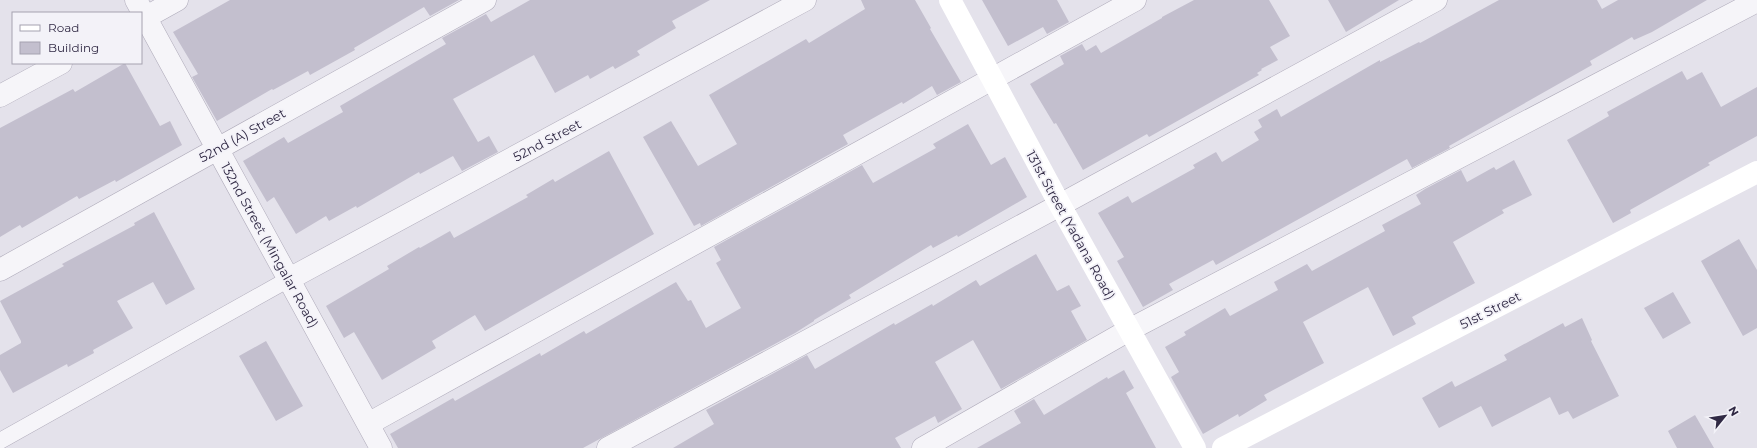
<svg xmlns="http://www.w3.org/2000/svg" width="1757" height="448" viewBox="0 0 1757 448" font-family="Montserrat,sans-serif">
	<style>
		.building { fill: #c3bfce }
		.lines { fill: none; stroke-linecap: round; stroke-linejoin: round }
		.lane-casing { stroke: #aeaab9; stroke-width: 17 }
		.street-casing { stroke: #aeaab9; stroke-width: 23 }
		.lane { stroke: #f6f5f9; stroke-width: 16 }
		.street { stroke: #f6f5f9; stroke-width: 22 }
		.secondary { stroke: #fff; stroke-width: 22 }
		.labels { text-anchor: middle; stroke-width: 3.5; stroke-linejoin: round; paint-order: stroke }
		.street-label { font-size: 13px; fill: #302944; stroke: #f3f2f8 }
	</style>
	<rect width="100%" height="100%" fill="#e4e2eb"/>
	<path class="building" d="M230,0H459L430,16L424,7L354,48L355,50L310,75L308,71L273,90L272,89L217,121L192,77L198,74L173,32Z
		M530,0H710L672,21L676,28L637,51L640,55L615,69L613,66L590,79L588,75L555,93L534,55L453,99L478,142L489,136L498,152L462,171L453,156L420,174L419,172L357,208L356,206L329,221L326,216L296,234L274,197L267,202L243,161L284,137L288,143L343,112L340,106L446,44L442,38L486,14L491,22Z
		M861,0H915L931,28L930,29L961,82L937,95L932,86L903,104L902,102L843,135L848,144L701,226L700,223L694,226L643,137L671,121L698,166L737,144L709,95L806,39L809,43L865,9Z
		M982,0H1057L1069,22L1047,34L1043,27L1008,46Z
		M1194,0H1269L1290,36L1270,47L1278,60L1261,69L1262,70L1257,73L1259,75L1149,137L1147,134L1083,170L1056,123L1054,124L1030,84L1064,64L1060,56L1082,44L1086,51L1096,45L1101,53L1162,18V17Z
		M1328,0H1399L1346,32Z
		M1499,0H1597L1602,9L1618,0H1707L1652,32L1634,40L1632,37L1590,61L1592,65L1449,146L1450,148L1412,168L1407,159L1216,265L1213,260L1169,284L1173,290L1143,307L1117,261L1124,257L1098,213L1128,196L1132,203L1195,168L1193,165L1216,152L1222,162L1259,140L1254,132L1262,127L1258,120L1277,109L1281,117L1380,60V62L1419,42L1420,43Z
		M125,63L160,126L170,121L182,145L116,182L115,180L79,199L77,196L22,228L20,225L0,237V128L73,89L75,92Z
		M1682,71L1687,80L1702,72L1721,107L1757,87V136L1708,163L1710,165L1630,210L1631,213L1613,223L1567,140L1609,116L1607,112Z
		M968,124L991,165L1005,157L1027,197L958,237L957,235L933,248L931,245L849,295L851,298L814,320V321L795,333L583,448H398L390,434L453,398L455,401L540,353L541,356L584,331L586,334L676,282L688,301L691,300L706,328L741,308L716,263L721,260L714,247L862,165L873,183L936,148L933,144Z
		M609,151L654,234L485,331L475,315L432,341L436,348L382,380L354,332L344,338L326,306L389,269L387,266L419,247L420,248L450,231L454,238L528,197L526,195L553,179L555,182Z
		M1514,160L1532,195L1502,210L1504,213L1453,242L1475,283L1412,317L1416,324L1393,336L1368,287L1303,322L1324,363L1264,395L1267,400L1239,417L1238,414L1203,434L1171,377L1179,372L1165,347L1186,335L1184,332L1225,308L1230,316L1278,290L1274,282L1307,264L1312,271L1385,231L1382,225L1421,204L1416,195L1425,189L1461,170L1467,182L1494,167L1496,170Z
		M154,212L195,289L166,305L153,282L117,301L133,328L93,350L94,353L68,367L67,364L13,393L0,370V355L21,343V341L0,301L64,266L62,264L135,225L134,223Z
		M1739,239L1757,270V328L1743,336L1701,261Z
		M1036,254L1057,291L1069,285L1081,306L1071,311L1087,340L1001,389L973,340L935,362L962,409L938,423L935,416L895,438L901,448H673L714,424L706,410L807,355L815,369L894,323L895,325L932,304L933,306L976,280L980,286Z
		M1673,292L1691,323L1663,339L1644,308Z
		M1582,318L1592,340L1591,341L1619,396L1573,419L1568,411L1559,415L1550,397L1492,427L1481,406L1439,428L1422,398L1452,381L1455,387L1507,360L1504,355L1563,323L1565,327Z
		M266,341L303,406L276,421L239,356Z
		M1124,370L1134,388L1126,393L1156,448H977L1021,423L1014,411L1034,399L1044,415L1107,377L1108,379Z
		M1695,415L1714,448H1677L1668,431Z"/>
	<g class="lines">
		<defs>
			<path id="lane" d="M0,441L289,279"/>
			<path id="street" d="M136,0L381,448
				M141,20L177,0
				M0,96L61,63
				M0,270L485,0
				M289,279L805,0
				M368,424L1135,0
				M608,448L1060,205L1436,0
				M923,448L1129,330L1757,1"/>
		</defs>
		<use href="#lane" class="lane-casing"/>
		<use href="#street" class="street-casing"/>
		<use href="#lane" class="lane"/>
		<use href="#street" class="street"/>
		<path class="secondary" d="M950,0L1060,205L1195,448
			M1223,448L1757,172"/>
	</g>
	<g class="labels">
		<g class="street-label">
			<text transform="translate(242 135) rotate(-29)" y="5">52nd (A) Street</text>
			<text transform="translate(547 140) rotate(-28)" y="5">52nd Street</text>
			<text transform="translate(1071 225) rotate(61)" y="5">131st Street (Yadana Road)</text>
			<text transform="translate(270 245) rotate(61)" y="5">132nd Street (Mingalar Road)</text>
			<text transform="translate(1490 310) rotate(-27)" y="5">51st Street</text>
		</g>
	</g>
	<rect x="12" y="12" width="130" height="52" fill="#f3f2f8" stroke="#a5a2b0"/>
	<rect x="20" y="25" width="20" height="6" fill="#ffffff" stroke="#a5a2b0"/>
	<text x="48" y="32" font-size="12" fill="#302944">Road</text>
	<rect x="20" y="42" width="20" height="12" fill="#c3bfce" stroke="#a5a2b0"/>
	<text x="48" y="52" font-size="12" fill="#302944">Building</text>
	<g transform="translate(1725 416) rotate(60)" stroke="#f3f2f8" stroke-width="3" paint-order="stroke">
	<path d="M0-3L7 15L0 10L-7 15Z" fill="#302944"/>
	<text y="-6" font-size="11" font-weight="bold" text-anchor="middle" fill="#302944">N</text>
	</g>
</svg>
